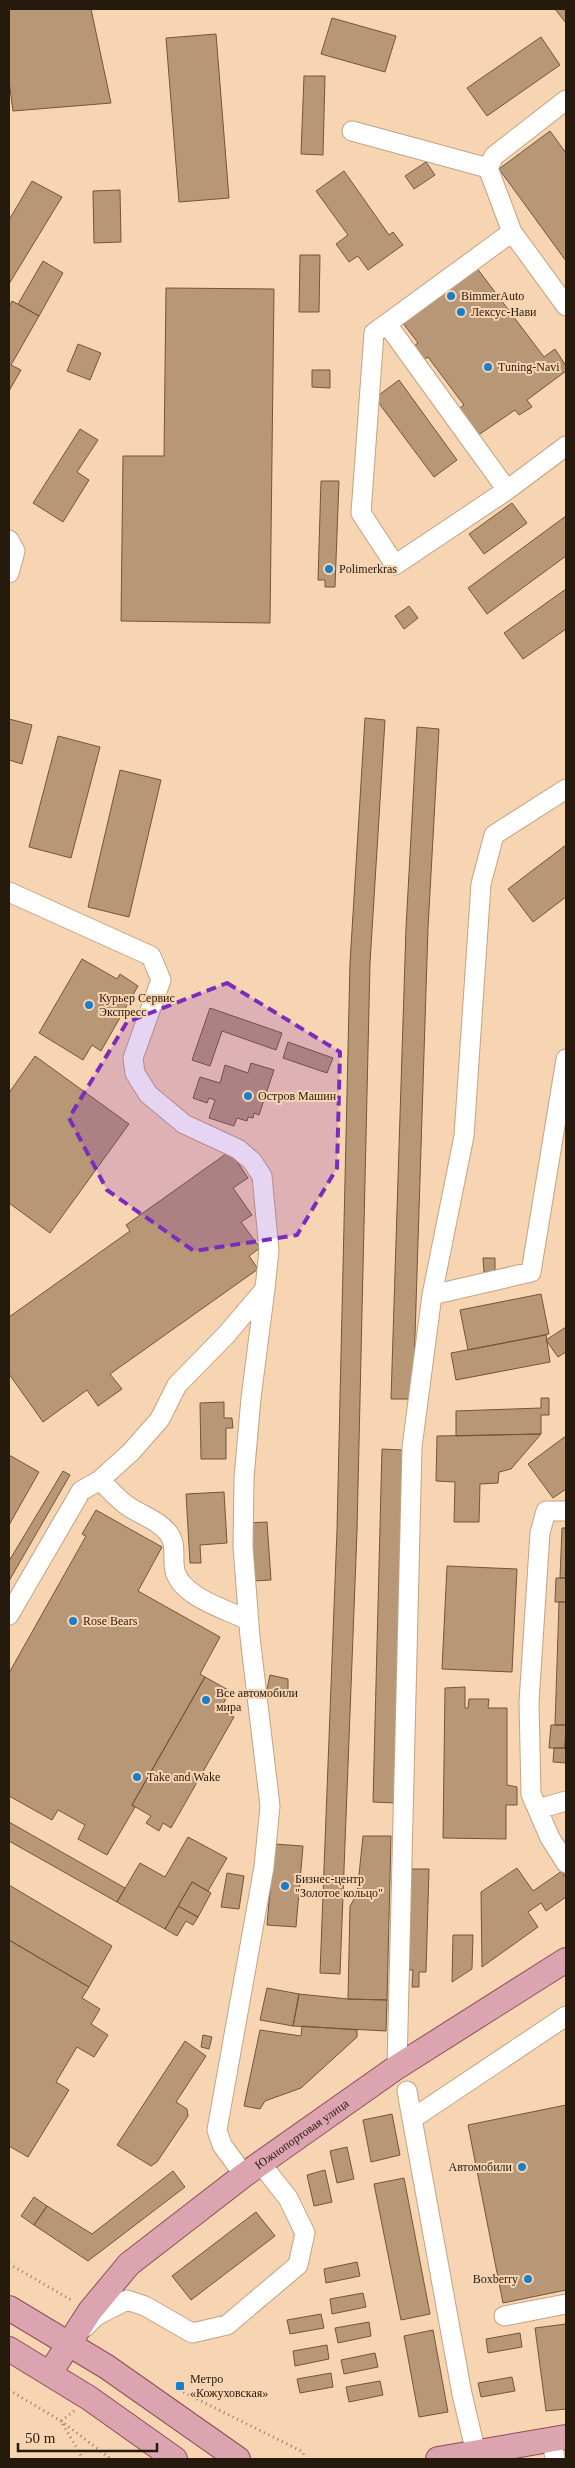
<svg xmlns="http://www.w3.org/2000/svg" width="575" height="2468" viewBox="0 0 575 2468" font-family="Georgia,serif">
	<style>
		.building { fill: #b79776; stroke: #735637 }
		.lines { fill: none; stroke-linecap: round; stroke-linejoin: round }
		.minor-casing { stroke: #c4a382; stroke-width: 21 }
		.major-casing { stroke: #8d4d55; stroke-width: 26 }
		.path { stroke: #957d65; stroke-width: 3; stroke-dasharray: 1 4; stroke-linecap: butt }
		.minor { stroke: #fff; stroke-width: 19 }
		.major { stroke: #dca4b0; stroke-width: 24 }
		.marked { fill: #7b2cbf; fill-opacity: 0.2; stroke: #7b2cbf; stroke-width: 4; stroke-dasharray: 10 6; stroke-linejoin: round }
		.poi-dot { fill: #197fca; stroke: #f7d4b2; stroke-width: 2 }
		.labels { text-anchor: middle; stroke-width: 4; stroke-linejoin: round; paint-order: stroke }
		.poi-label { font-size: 12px; fill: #261a0d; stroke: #f7d4b2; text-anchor: start }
		.street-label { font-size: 12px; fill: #261a0d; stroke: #f7d4b2 }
	</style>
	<rect width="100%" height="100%" fill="#f7d4b2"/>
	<path class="building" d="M9,9H91L111,103L13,111L9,81Z
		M555,9H566V23Z
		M332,18L396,36L385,72L321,54Z
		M216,34L229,198L179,202L166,38Z
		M541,37L560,65L487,116L467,88Z
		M304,76H325L323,155L301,154Z
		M550,131L566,153V261L499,169Z
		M426,162L435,175L414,189L405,176Z
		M344,171L389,235L393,232L403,245L368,270L358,256L349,262L336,244L348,235L316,191Z
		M32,181L62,197L9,284V220Z
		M120,190L121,242L94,243L93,191Z
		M300,255H320L319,312H299Z
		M43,261L63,273L39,316L18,304Z
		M473,263L544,357L555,349L566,366V371L527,400L532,407L519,415L515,410L474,438L455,412L464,405L428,357L419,363L409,350L418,343L399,318Z
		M166,288L274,289L270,623L121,621L123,456H164Z
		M12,301L39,316L11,365L21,370L9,391V307Z
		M78,344L101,353L90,380L67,371Z
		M312,370H330V388L312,387Z
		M399,380L457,460L434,477L375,398Z
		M80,429L98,440L77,472L89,480L63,522L33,503Z
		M321,481H339L335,587H325V580H318Z
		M512,503L527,523L484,554L469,534Z
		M566,516V556L487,614L468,588Z
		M566,589V629L523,659L504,633Z
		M409,606L418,618L404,629L395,616Z
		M365,718L385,720L370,963L357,1531L340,1974L320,1973L337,1530L350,963Z
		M9,719L32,725L22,764L9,760Z
		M417,727L439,729L428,928L413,1399H391L406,928Z
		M58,736L100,747L71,858L29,847Z
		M120,770L161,780L129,917L88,907Z
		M566,845V897L533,922L508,889Z
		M82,959L117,979L120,974L138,986L101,1051L92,1045L83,1060L39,1033Z
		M210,1008L282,1033L276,1050L222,1031L210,1066L192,1060Z
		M288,1042L333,1058L327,1073L283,1058Z
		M35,1056L129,1124L50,1233L9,1203V1093Z
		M251,1063L274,1070L259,1115L254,1113L253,1118L248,1117L247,1121L237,1118L234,1126L209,1118L215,1100L209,1098L207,1103L193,1098L200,1077L220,1083L225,1065L248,1073Z
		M230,1151L248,1178L233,1188L252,1215L241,1222L260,1248L249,1256L258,1269L110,1374L122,1389L98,1406L87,1390L43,1422L9,1374V1317L130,1231L126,1225Z
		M483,1258H495V1272H484Z
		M541,1294L549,1334L468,1350L460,1310Z
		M566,1327V1352L558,1357L546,1340Z
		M546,1335L550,1362L456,1380L451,1353Z
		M541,1398H549V1415H541V1434L456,1436V1411L541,1408Z
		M224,1402V1418H232L233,1428H226V1459H201L200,1403Z
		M541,1434L511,1469L499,1472L498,1483L480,1484L479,1522H454L455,1482L436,1481L437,1436Z
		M566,1436V1489L553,1498L528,1464Z
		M382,1449L403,1450L395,1803L373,1802Z
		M9,1455L39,1472L9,1525Z
		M63,1471L70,1475L9,1581V1561Z
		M224,1492L227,1543L200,1545L201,1563H190L186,1494Z
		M96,1510L162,1547L138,1591L220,1637L200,1674L205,1677L132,1805L135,1807L107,1855L78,1839L85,1825L58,1810L52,1820L9,1796V1673L86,1536L82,1534Z
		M267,1522L271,1580L253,1581L249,1523Z
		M562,1528H566V1578H560Z
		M447,1566L517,1569L512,1672L442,1669Z
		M556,1578H566V1602H555Z
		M559,1602H566V1763L553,1762L554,1748H565L566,1725H555Z
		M270,1675L288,1679V1693H285L284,1697L266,1694Z
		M205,1677L230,1691L220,1710L234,1717L171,1828L163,1823L159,1831L146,1823L151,1816L132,1805Z
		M465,1687V1708H468L469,1699H489L488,1708H507V1785L517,1787V1805H506V1839L443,1838L445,1688Z
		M551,1725H566L565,1748H549Z
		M9,1822L125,1888L117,1902L9,1841Z
		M363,1836H391L387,2000L348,1999L350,1906L357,1894Z
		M188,1837L227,1858L208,1891L192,1882L165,1929L117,1902L140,1863L165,1877Z
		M274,1844L303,1846L296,1927L267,1925Z
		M517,1868L533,1891L562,1871L566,1878V1897L546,1911L541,1903L528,1912L538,1927L482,1967L481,1892Z
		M410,1869H429L426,1972H419V1987H412L413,1970H407Z
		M227,1873L244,1876L239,1909L221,1907Z
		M192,1882L211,1893L198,1917L178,1906Z
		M9,1885L112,1946L89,1987L9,1940Z
		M178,1906L198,1917L193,1925L186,1921L177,1936L165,1929Z
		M453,1935H473L472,1969L452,1982Z
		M9,1940L89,1987L82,1998L100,2009L91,2024L108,2035L94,2057L77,2047L56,2082L69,2090L28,2157L9,2146Z
		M267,1988L299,1994L293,2026L260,2020Z
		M299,1994L348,1999L387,2000L386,2031L293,2026Z
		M302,2026L357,2030V2037L301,2088L265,2101L260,2109L244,2106L260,2030L301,2036Z
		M203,2035L212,2037L209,2049L201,2047Z
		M185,2041L206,2056L176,2102L187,2109L188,2116L157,2162L151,2166L117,2145Z
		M566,2105V2290L503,2303L468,2125Z
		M392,2114L400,2155L371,2162L363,2120Z
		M347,2147L354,2179L337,2183L330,2151Z
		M325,2170L332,2202L314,2206L307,2175Z
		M173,2171L185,2187L88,2261L34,2225L47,2206L92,2234Z
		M404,2178L430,2314L401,2320L374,2184Z
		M34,2197L47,2206L34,2225L21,2216Z
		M256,2212L275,2236L191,2300L172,2276Z
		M357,2262L360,2276L326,2283L324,2269Z
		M363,2293L366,2307L332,2314L330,2299Z
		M321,2314L324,2328L290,2334L287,2320Z
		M369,2322L371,2336L338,2343L335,2328Z
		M566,2324V2409L546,2411L535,2328Z
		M433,2330L448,2412L419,2417L404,2336Z
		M520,2333L522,2347L488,2353L486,2339Z
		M327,2345L329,2359L295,2366L293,2351Z
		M375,2353L378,2367L344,2374L341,2360Z
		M331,2373L333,2387L300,2393L297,2379Z
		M512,2377L515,2391L481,2397L478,2383Z
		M380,2381L383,2395L349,2402L346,2387Z"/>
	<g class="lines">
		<defs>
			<path id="minor" d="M566,100L494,156L488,168L512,232L566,306
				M352,131L488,168
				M512,232L374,333L361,513L395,565L507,490L566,446
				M387,324L507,490
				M9,540L15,551L9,573
				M9,892L151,956L161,980L133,1058L135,1073L148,1094L184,1124L238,1149L252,1161L262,1176L269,1250L265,1289L226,1335L177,1385L160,1419L131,1452L100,1480L81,1491L9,1615
				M432,1295L531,1272L566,1059
				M100,1480C108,1488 116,1497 125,1504C139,1515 158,1519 169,1534C177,1546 172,1557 175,1571C182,1597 225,1609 248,1620
				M566,1511H546L540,1533L529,1702L531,1794L550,1838L566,1863
				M538,1809L566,1801
				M397,2067L412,1447L432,1295L464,1136L481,884L494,835L566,789
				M407,2091L462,2394L476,2453
				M412,2119L566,2016
				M244,2175L222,2145L217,2130L264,1867L270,1806L250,1637L243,1547L244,1478L251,1398L265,1289
				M504,2316L566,2304
				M85,2327L96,2316L127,2300L145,2306L192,2333L227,2325L298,2265L305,2233L288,2198L261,2164
				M552,2439L555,2459"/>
			<g id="major">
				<path d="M9,2308L107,2367L238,2459"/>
				<path d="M9,2349L89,2398L175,2459"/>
				<path id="s1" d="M50,2373L90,2311L129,2264L244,2175L397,2067L566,1960"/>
				<path d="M438,2459L566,2437"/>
			</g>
		</defs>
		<use href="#minor" class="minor-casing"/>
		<use href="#major" class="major-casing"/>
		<path class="path" d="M9,2264L73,2301
			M9,2390L61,2421L111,2459
			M179,2390L303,2452L305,2459
			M74,2411L61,2421L83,2459"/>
		<use href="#minor" class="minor"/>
		<use href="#major" class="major"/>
	</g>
	<path class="marked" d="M227,983L340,1052L337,1168L297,1235L194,1251L107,1190L69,1118L127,1022Z"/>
	<g class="poi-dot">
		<circle cx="451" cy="296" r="5"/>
		<circle cx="461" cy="312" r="5"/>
		<circle cx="488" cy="367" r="5"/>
		<circle cx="329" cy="569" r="5"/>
		<circle cx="89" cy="1005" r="5"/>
		<circle cx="248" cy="1096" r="5"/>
		<circle cx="73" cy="1621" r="5"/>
		<circle cx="206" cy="1700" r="5"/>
		<circle cx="137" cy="1777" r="5"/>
		<circle cx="285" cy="1886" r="5"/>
		<circle cx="522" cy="2167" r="5"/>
		<circle cx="528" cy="2279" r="5"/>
		<rect x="175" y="2381" width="10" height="10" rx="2.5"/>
	</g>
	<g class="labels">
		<g class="poi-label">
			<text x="461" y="300">BimmerAuto</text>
			<text x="471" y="316">Лексус-Нави</text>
			<text x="498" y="371">Tuning-Navi</text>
			<text x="339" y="573">Polimerkras</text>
			<text x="99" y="1002">Курьер Сервис<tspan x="99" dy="14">Экспресс</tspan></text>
			<text x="258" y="1100">Остров Машин</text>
			<text x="83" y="1625">Rose Bears</text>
			<text x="216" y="1697">Все автомобили<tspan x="216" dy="14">мира</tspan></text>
			<text x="147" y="1781">Take and Wake</text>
			<text x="295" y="1883">Бизнес-центр<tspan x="295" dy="14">"Золотое кольцо"</tspan></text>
			<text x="512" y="2171" text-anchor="end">Автомобили</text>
			<text x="518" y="2283" text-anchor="end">Boxberry</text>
			<text x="190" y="2383">Метро<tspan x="190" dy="14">«Кожуховская»</tspan></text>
		</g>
		<g class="street-label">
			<text dy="4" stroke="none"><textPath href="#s1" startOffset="351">Южнопортовая улица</textPath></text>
		</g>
	</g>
	<rect width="575" height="2468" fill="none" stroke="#261a0d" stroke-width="20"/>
	<path d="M18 2443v8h139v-8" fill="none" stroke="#261a0d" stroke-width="2.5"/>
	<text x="25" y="2443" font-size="15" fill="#261a0d" stroke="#f7d4b2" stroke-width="4" paint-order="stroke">50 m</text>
</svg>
